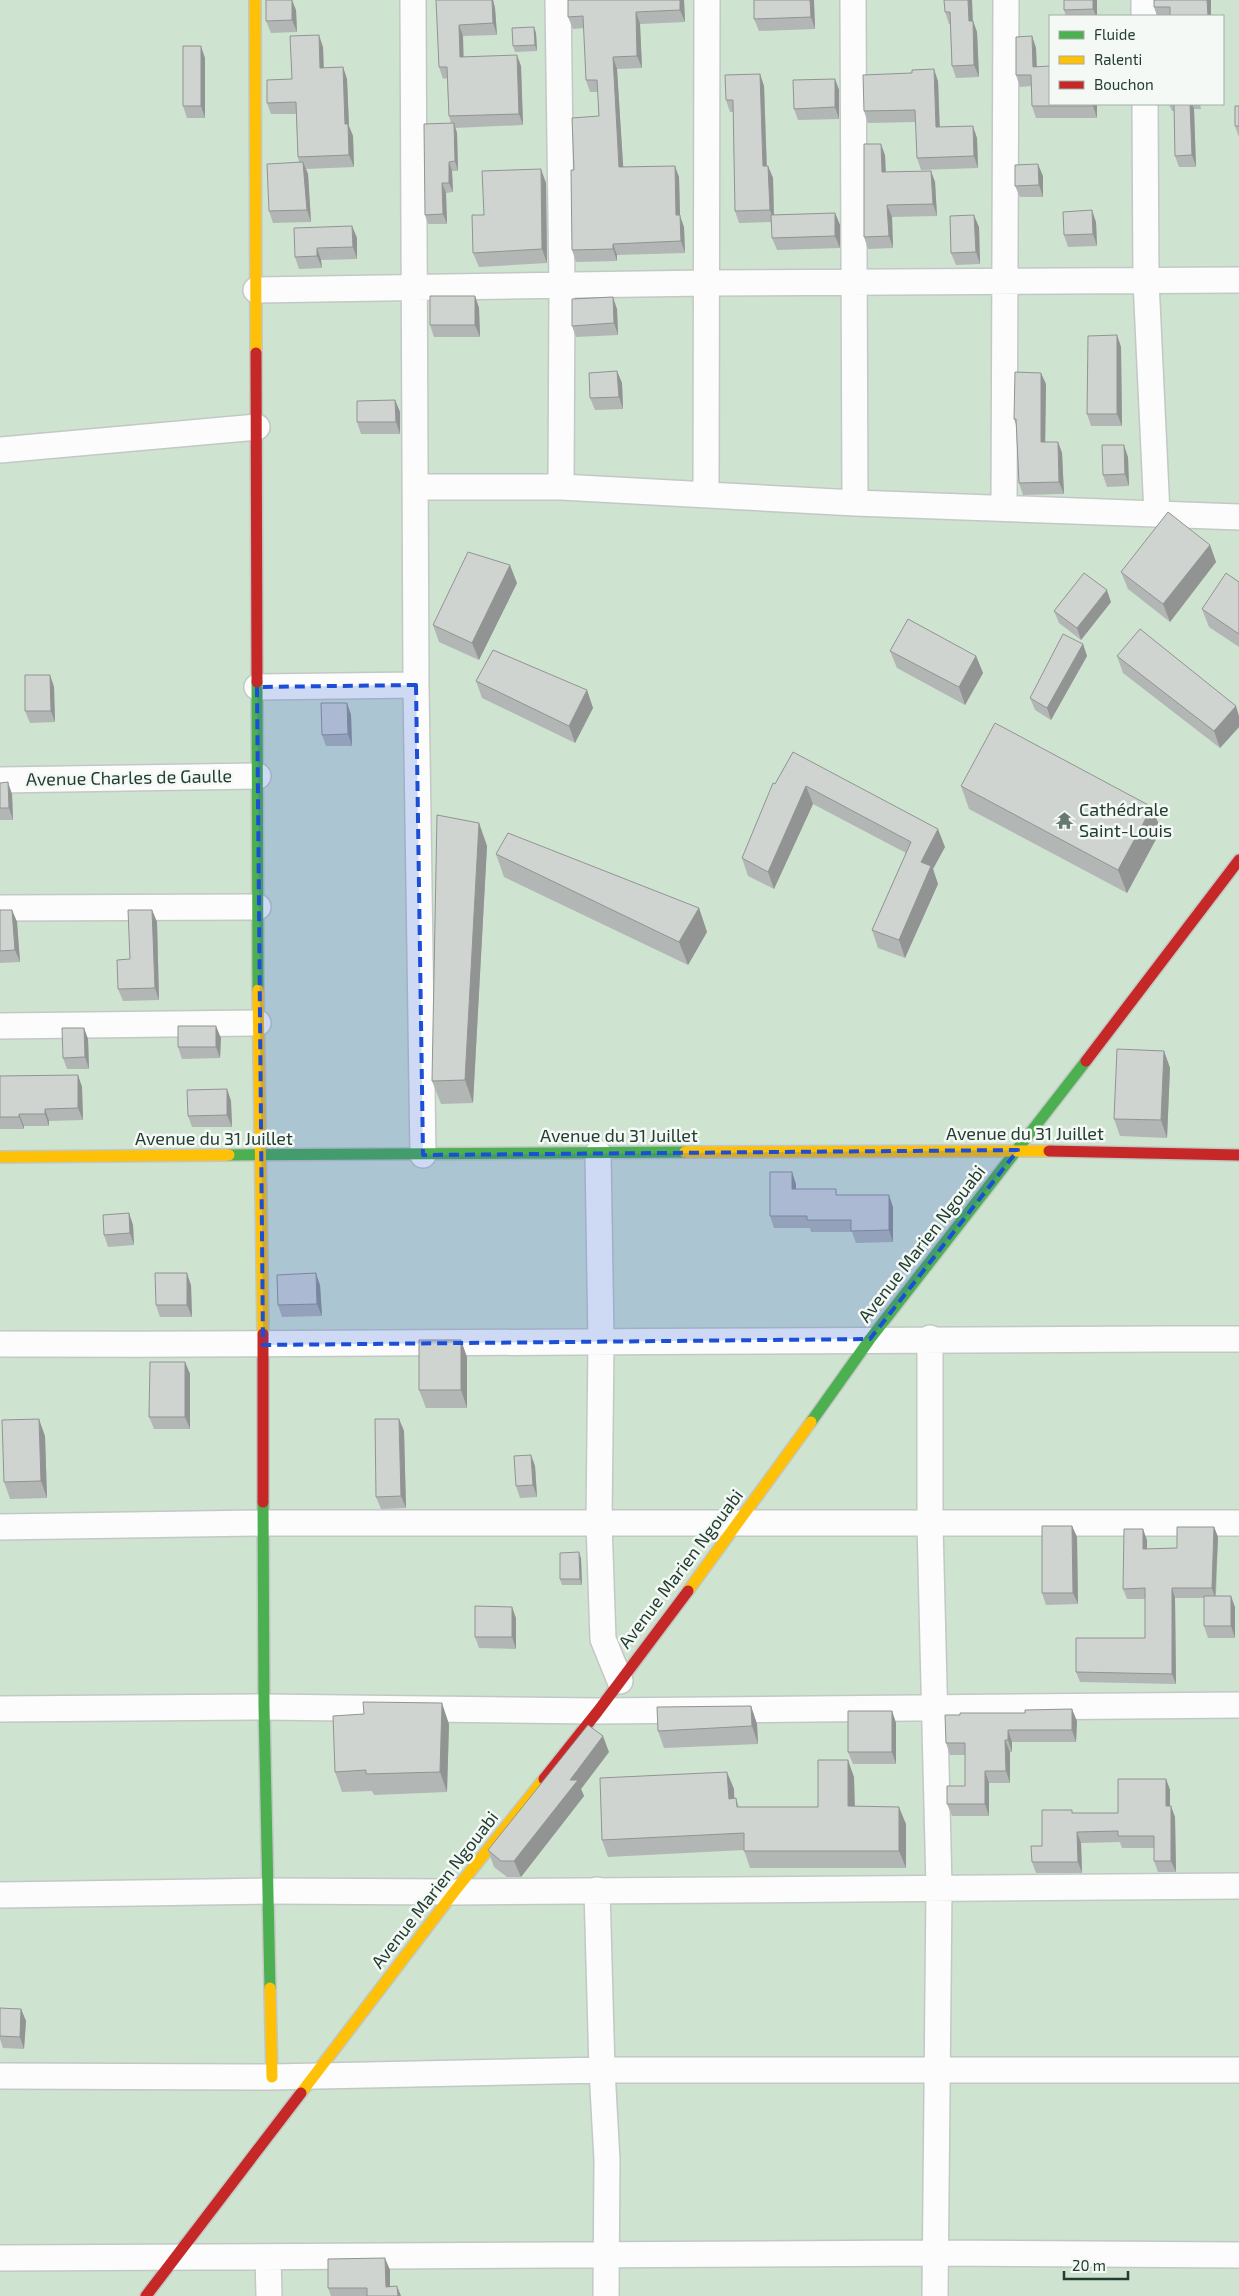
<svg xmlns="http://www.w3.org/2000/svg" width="1239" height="2296" viewBox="0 0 1239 2296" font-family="'Exo 2',sans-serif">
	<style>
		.green { fill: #cfe3d1; fill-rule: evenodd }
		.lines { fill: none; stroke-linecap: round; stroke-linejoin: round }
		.street-casing { stroke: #c2c8c4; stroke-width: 28 }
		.fast-casing { stroke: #c1c8c4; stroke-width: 14 }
		.slow-casing { stroke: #c1c8c4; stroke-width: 14 }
		.jam-casing { stroke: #c1c8c4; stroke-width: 14 }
		.street { stroke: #fbfcfb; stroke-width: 25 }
		.fast { stroke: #4caf50; stroke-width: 11 }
		.slow { stroke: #ffc107; stroke-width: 11 }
		.jam { stroke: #c62828; stroke-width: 11 }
		.wall { fill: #b2b6b4 }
		.shaded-wall { fill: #919492 }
		.building { fill: #cfd4d1; stroke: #919492 }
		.marked { fill: #1d4ed8; fill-opacity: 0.2; stroke: #1d4ed8; stroke-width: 4; stroke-dasharray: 10 6; stroke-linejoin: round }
		.labels { text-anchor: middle; stroke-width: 5; stroke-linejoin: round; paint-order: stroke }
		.street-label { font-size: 18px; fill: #233d31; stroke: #f4f9f5 }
		.poi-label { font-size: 18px; fill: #233d31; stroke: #f4f9f5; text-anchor: start }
	</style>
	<rect width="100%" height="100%" fill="#e5ebe7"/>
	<path class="green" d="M0,0H1239V2296H0ZM1050,16H1223V104H1050Z"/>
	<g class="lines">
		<defs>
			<path id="street" d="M413,0L416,685L423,1155
				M558,0L562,286L561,487
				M853,0L855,503
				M1144,0V16
				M1145,104L1146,281L1157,514
				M256,290L706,283L1239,280
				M0,450L257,427
				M416,487H561L855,503L1239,517
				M706,494L707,0
				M1004,507L1006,0
				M257,687L416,685
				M0,780L258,776
				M0,908L258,907
				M0,1026L258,1023
				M598,1153L601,1341L599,1523L603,1639L620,1681
				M930,1338V1524L939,1887L935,2296
				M0,1344C413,1346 826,1338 1239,1339
				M0,1527L264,1523H1239
				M0,1709L264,1707L598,1711L1239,1705
				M597,1890L602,2070L607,2160L606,2296
				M0,1895L268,1891L454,1892L1239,1886
				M0,2076L272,2077L602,2070H1239
				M268,2257L269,2296
				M0,2258L934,2253L1239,2255"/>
			<path id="fast" d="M257,682L258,990
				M229,1155L685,1152
				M811,1422L870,1339L1086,1061
				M263,1502L264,1707L270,1988"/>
			<path id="slow" d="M255,0L256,353
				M258,990L263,1334
				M685,1152L1049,1151
				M0,1157L229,1155
				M688,1591L811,1422
				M270,1988L272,2077
				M301,2093L454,1892L544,1779"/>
			<path id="jam" d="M256,353L257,682
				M1086,1061L1239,860
				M1049,1151L1239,1155
				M263,1334V1502
				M544,1779L598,1711L688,1591
				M146,2296L301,2093"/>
		</defs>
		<use href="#street" class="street-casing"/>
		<use href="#fast" class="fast-casing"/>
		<use href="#slow" class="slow-casing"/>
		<use href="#jam" class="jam-casing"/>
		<use href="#street" class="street"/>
		<use href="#fast" class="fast"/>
		<use href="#slow" class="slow"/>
		<use href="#jam" class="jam"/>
	</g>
	<path class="wall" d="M436,0H493L495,8L497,35L463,36V57L521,66L523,125L455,128L457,133L458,171H452L453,192L446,193L447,224H428L425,215L451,123L449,116L447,78L443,79L439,67Z
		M568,0H684L685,22L640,24L642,68L617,69L623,167L679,177L680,216L684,227L685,253L617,255V261L576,262L572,250L574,170L599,116L598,92H590L586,80L584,28L573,29L568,17Z
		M754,0H814L815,29L759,31L754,19Z
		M972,0L973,21L977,32L979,77L956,78L952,66L950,24H949L945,12Z
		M1097,0V16H1066L1064,10Z
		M1154,0H1211V16H1157L1154,7Z
		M296,10L297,32L271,33L266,21Z
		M534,27L536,33L537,51L515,52L513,46Z
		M1032,36L1036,48L1037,67L1050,104H1097V118H1036L1032,106L1031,86L1020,87L1016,75Z
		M323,47L324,68L343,67L347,79L349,126L353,136L354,167L306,169L308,174L311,222L273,223L269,211L299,162L298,157L296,114H271L267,103L292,79Z
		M205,58V118H187L183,106Z
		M760,74L764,86L767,166H768L773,178L774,215L835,213L840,225V248L777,250L772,238V222L739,223L735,211L733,112H730L726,100Z
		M835,79L839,90V119L798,120L794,109Z
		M938,81L940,127L977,138L978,168L921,170L917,158L916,122L868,123L864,111Z
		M1169,104H1200L1201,109H1194L1196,167H1179L1175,156L1174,111H1172Z
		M1239,106V137L1235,126Z
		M885,155L886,172L931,171L935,182L937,216L892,217L893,248L868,249L864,237Z
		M1043,176V197H1020L1015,186Z
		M546,183L547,263L479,267L473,253L484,215Z
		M1096,222L1097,246L1068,247L1064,235Z
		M352,226L357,238V259L321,260L322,268L299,269L295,257Z
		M979,227L980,264L956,265L951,253Z
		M475,296L479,308L480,337H434L430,325Z
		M617,309L618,335L576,337L572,326Z
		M1117,335L1121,347L1122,426H1091L1087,414Z
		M617,371L622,383L623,409L595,410L590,398Z
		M1046,384L1045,442H1058L1062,453L1064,494L1023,495L1019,483L1016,425L1014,419Z
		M395,400L400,412V434H361L357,422Z
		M1128,457L1129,486L1107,487L1103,475Z
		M1210,545L1216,562L1170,622L1128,589L1121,572Z
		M1239,582V647L1209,627L1202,609Z
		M517,583L479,660L439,642L433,625Z
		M1111,602L1081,640L1059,623L1054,611Z
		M1083,644L1087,656L1051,720L1035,710L1030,698Z
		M890,651L976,656L983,673L965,705L897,668Z
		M1117,656L1239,716V727L1220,748L1123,673Z
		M50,675L54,687L55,722L30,723L25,711Z
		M476,681L587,690L593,708L575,743L482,698Z
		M347,703L351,715L352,746H326L322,735Z
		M793,752L945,847L933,869L938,884L905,958L878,948L872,930L906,853L813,804L774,889L748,876L742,858L775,784Z
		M0,783L12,794L13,820H0Z
		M961,786L1161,830L1127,893L969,809Z
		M479,823L487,846L473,1103L441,1104L432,1081Z
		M496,854L699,908L707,932L688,965L504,877Z
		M0,910H12L17,922L20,962L0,963Z
		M152,910L157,922L159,1000L123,1001L118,989L130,959Z
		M84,1028L88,1039L89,1069H67L63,1058Z
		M221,1038L220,1058L182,1059L178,1047Z
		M1164,1051L1170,1068L1167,1138L1120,1136L1114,1119Z
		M78,1075L82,1087L83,1120L49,1121V1126H24V1129H0V1076Z
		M227,1089L231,1101L232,1127H192L188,1116Z
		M796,1184V1189L838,1195L893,1207V1242L856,1243L852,1232H811L810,1228H774L770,1216Z
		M129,1213L133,1225L134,1245L108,1247L104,1235Z
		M191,1285L192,1317H160L156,1305Z
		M320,1285L322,1316L282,1317L278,1305Z
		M467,1357V1408H426L419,1390Z
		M185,1362L190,1374V1429H154L149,1417Z
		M399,1419L404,1431L406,1508L381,1509L376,1497Z
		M45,1436L47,1498L10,1499L4,1482Z
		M531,1455L535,1466L537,1497L520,1498L516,1486Z
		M1072,1526L1077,1537L1078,1604L1046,1605L1042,1593Z
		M1214,1527L1218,1537L1216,1596L1235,1607V1638H1208L1204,1626V1598H1175L1176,1684L1080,1682L1076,1672L1145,1638V1599H1127L1123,1589L1147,1540V1549L1177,1548Z
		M581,1558L582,1585H562L560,1579Z
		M516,1618V1649L479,1648L475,1637Z
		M751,1706L757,1724L758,1744L664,1748L658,1731Z
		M892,1711L896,1723V1764H853L848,1752Z
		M960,1715L1077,1721L1076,1742H1012V1752H1010V1783H989V1816H952L947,1804L965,1786V1755H950L946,1743Z
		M449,1724L447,1792L374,1795L372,1791L342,1792L335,1772Z
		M609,1752L581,1789L584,1796L521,1877H507L494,1867L488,1850Z
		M854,1777L855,1806L906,1824V1868H750L744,1850L608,1857L602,1840L734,1789V1799L736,1798L739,1807H818Z
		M1166,1779L1170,1790V1806L1175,1817L1176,1872H1158L1154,1861V1848H1122L1120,1842L1081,1843L1082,1873H1036L1032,1862L1042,1846L1073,1813H1118Z
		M0,2008L21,2009L26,2021L24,2049L3,2048L0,2039Z
		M390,2270V2286L401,2296H331L328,2288Z"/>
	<path class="shaded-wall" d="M292,0L296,10L297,32L292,20Z
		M492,0H493L495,8L497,35L493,23Z
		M680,0H684L685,22L680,10Z
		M810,0H814V1L815,29L811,17Z
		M968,0H972L973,32L969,21Z
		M1093,0H1097V16H1096L1093,9Z
		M1207,0H1211V16H1208Z
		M636,12L640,24L642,68L637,56Z
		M973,21L977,32L979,77L974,65Z
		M459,25L463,36L464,68L460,57Z
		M534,27L536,33L537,51L535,45Z
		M319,35L323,47L324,80L320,68Z
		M1032,36L1036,48L1037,78L1033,67Z
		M201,46L205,58V118L201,106Z
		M517,55L521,66L523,125L519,114Z
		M613,57L617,69L624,179L619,167Z
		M343,67L347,79L349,126L353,136L354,167L349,155L345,124Z
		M934,69L938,81L940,139L936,127Z
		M760,74L764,86L767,178L763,166Z
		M835,79L839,90V119L835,107Z
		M1093,104H1097V118L1093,106Z
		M1190,104H1192L1194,109L1196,167L1192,155Z
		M454,123L457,133L458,171L455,161Z
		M973,126L977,138L978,168L974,156Z
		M881,144L885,155L886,184L882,172Z
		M303,162L308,174L311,222L307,210Z
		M449,162L452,171L453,192L449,183Z
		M1038,164L1043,176V197L1039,185Z
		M675,166L679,177L680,216L684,227L685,253L681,241L676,215Z
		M768,166L773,178L774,222L770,210Z
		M541,169L546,183L547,263L542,249Z
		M931,171L935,182L937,216L933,204Z
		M442,183L446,193L447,224L443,214Z
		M887,205L892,217L893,248L889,236Z
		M1092,210L1096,222L1097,246L1093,234Z
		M835,213L840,225V248L835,236Z
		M974,215L979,227L980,264L976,252Z
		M352,226L357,238V259L353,247Z
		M613,244L617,255V261L613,249Z
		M317,248L321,260L322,268L317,256Z
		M475,296L479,308L480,337L475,325Z
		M613,297L617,309L618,335L614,323Z
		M1117,335L1121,347L1122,426L1117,414Z
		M617,371L622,383L623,409L619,397Z
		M1041,373L1046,384L1045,454L1041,442Z
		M395,400L400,412V434L396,422Z
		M1058,442L1062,453L1064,494L1059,482Z
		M1124,445L1128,457L1129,486L1125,474Z
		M1210,545L1216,562L1170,622L1163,604Z
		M510,565L517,583L479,660L472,643Z
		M1107,590L1111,602L1081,640L1077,628Z
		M1083,644L1087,656L1051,720L1047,708Z
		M976,656L983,673L965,705L959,687Z
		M50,675L54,687L55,722L51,711Z
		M587,690L593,708L575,743L569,726Z
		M347,703L351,715L352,746L348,734Z
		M1236,706L1239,716V727L1220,748L1214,731Z
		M8,782L12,794L13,820L9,808Z
		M806,786L813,804L774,889L768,872Z
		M1152,807L1161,830L1127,893L1118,870Z
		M479,823L487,846L473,1103L465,1080Z
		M938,829L945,847L933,869L938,884L905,958L899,940L921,862Z
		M699,908L707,932L688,965L679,942Z
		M12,910L17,922L20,962L15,950Z
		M152,910L157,922L159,1000L155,988Z
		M216,1026L221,1038L220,1058L216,1047Z
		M84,1028L88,1039L89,1069L85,1057Z
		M1164,1051L1170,1068L1167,1138L1161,1120Z
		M78,1075L82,1087L83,1120L78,1108Z
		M227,1089L231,1101L232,1127L227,1115Z
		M45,1109L49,1121V1126L45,1114Z
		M19,1114L24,1126V1129L19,1117Z
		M792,1172L796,1184V1201L792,1189Z
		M889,1195L893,1207V1242L889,1230Z
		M129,1213L133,1225L134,1245L130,1233Z
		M187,1273L191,1285L192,1317L187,1305Z
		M316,1273L320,1285L322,1316L317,1304Z
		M461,1340L467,1357V1408L461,1390Z
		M185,1362L190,1374V1429L185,1417Z
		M39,1419L45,1436L47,1498L41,1481Z
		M399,1419L404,1431L406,1508L401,1496Z
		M531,1455L535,1466L537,1497L533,1485Z
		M1072,1526L1077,1537L1078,1604L1073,1593Z
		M1214,1527L1218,1537L1215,1598L1212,1588Z
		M1143,1529L1147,1540V1559L1143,1549Z
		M579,1552L581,1558L582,1585L580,1579Z
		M1172,1588L1175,1598L1176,1684L1172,1674Z
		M1231,1596L1235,1607V1638L1231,1626Z
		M512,1607L516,1618V1649L512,1637Z
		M442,1703L449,1724L447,1792L440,1772Z
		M751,1706L757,1724L758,1744L752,1726Z
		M1072,1709L1077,1721L1076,1742L1072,1730Z
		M892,1711L896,1723V1764L892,1752Z
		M1008,1730L1012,1742V1752L1008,1740Z
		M603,1736L609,1752L581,1789L584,1796L521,1877L514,1861L570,1780Z
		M1005,1740L1010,1752V1783L1006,1771Z
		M848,1760L854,1777L855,1823L848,1806Z
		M985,1771L989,1783V1816L985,1804Z
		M727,1772L734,1789L735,1816L729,1799Z
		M1166,1779L1170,1790V1817L1166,1806Z
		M1171,1806L1175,1817L1176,1872L1171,1861Z
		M899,1807L906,1824V1868L899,1851Z
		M1077,1832L1081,1843L1082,1873L1078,1862Z
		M21,2009L26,2021L24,2049L20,2037Z
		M385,2258L390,2270V2296L386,2287Z
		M397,2286L401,2296H398Z"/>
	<path class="building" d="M266,0H292V20L266,21Z
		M436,0H492L493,23L459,25L460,57L517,55L519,114L449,116L447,67H439Z
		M568,0H680V10L636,12L637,56L613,57L619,167L675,166L676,215H680L681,241L613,244V249L572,250L571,170H574L572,118L599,116L597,80H586L583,16L568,17Z
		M754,0H810L811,17L754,19Z
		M944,0H968L969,21H973L974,65L952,66L950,12H945Z
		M1064,0H1093V9L1064,10Z
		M1154,0H1207L1208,16H1170V7H1154Z
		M534,27L535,45L513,46L512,28Z
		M319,35L320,68L343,67L345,124H348L349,155L298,157L296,102L267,103V80L292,79L290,36Z
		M1032,36L1033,67L1050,66V104H1093V106H1032L1031,75H1016V37Z
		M183,46H201V106H183Z
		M934,69L936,127L973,126L974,156L917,158L915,110L864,111L863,75L912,73V70Z
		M760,74L763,166H768L770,210L735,211L733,100H726L725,75Z
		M835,79V107L794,109L793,80Z
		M1174,104H1190L1192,155L1175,156Z
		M1235,106H1239V126H1235Z
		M454,123L455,161L449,162V183H442L443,214L425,215L424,124Z
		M864,144H881L882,172L931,171L933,204L887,205L889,236L864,237Z
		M303,162L307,210L269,211L267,164Z
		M1038,164L1039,185L1015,186V165Z
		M541,169L542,249L473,253L472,215H484L482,171Z
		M1092,210L1093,234L1064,235L1063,212Z
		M835,213V236L772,238L771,215Z
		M974,215L976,252L951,253L950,216Z
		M352,226L353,247L317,248V256L295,257L294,228Z
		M430,296H475V325H430Z
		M613,297L614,323L572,326V299Z
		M1117,335V414H1087L1088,336Z
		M617,371L619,397L590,398L589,373Z
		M1015,372L1041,373V442H1058L1059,482L1019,483L1016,419H1014Z
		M395,400L396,422H357V401Z
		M1102,445H1124L1125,474L1103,475Z
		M1168,512L1210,545L1163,604L1121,572Z
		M468,552L510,565L472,643L433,625Z
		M1084,573L1107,590L1077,628L1054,611Z
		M1226,573L1239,582V634L1202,609Z
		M908,619L976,656L959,687L890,651Z
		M1140,629L1236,706L1214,731L1117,656Z
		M1063,634L1083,644L1047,708L1030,698Z
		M493,650L587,690L569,726L476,681Z
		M25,675H50L51,711H25Z
		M321,703H347L348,734L322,735Z
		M995,723L1152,807L1118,870L961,786Z
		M793,752L938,829L921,862L931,866L899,940L872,930L911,842L806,786L768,872L742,858L773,783L775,784Z
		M8,782L9,808H0V783Z
		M437,815L479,823L465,1080L432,1081Z
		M508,833L699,908L679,942L496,854Z
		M0,910H12L15,950L0,951Z
		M128,910H152L155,988L118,989L117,960L130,959Z
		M178,1026H216V1047H178Z
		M62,1028H84L85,1057L63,1058Z
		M1117,1049L1164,1051L1161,1120L1114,1119Z
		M78,1075V1108L45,1109V1114H19V1117H0V1076Z
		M227,1089V1115L188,1116L187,1090Z
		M770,1172H792V1189H836V1195H889V1230L851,1231V1220H807V1216H770Z
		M129,1213L130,1233L104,1235L103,1215Z
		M155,1273H187V1305H156Z
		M316,1273L317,1304L278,1305L277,1275Z
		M419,1340H461V1390H419Z
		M150,1362H185V1417H149Z
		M39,1419L41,1481L4,1482L2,1420Z
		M375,1419H399L401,1496L376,1497Z
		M531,1455L533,1485L516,1486L514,1456Z
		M1042,1526H1072L1073,1593H1042Z
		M1177,1527H1214L1212,1588H1172V1674L1076,1672V1638H1145V1588L1123,1589L1124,1529H1143V1549L1177,1548Z
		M579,1552L580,1579H560V1553Z
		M1204,1596H1231V1626H1204Z
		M475,1606L512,1607V1637H475Z
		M363,1702L442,1703L440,1772L366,1774V1770L335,1772L333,1716L364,1714Z
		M751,1706L752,1726L658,1731L657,1707Z
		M1072,1709V1730H1008V1740H1005L1006,1771H985V1804H947V1786H965V1743H946L945,1715H960V1713H1025V1710Z
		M848,1711H892V1752H848Z
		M588,1725L603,1736L570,1780H578L514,1861H501L488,1850Z
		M818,1760H848V1806L899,1807V1851H744V1833L602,1840L600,1778L727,1772L729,1799L736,1798L737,1807H818Z
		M1118,1779H1166V1806H1171V1861H1154V1836H1118V1831L1077,1832L1078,1862H1032L1031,1846H1042V1810H1072V1813H1118Z
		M0,2008L21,2009L20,2037L0,2036Z
		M385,2258L386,2287L397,2286L398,2296H367V2288H328V2259Z"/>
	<path class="marked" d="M416,685L423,1155L1018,1150L870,1339L263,1345L257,687Z"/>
	<defs>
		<symbol id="temple-bare" viewBox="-9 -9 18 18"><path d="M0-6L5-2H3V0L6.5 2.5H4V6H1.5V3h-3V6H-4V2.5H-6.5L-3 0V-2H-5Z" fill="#677a71" stroke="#f4f9f5" stroke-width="2.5" paint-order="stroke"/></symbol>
	</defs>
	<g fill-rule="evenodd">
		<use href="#temple-bare" x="1052" y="808" width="25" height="25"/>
	</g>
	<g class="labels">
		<g class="street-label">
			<text transform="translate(129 778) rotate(-1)" y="6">Avenue Charles de Gaulle</text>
			<text x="1025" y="1140">Avenue du 31 Juillet</text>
			<text x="619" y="1142">Avenue du 31 Juillet</text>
			<text x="214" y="1145">Avenue du 31 Juillet</text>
			<text transform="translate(922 1244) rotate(-52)" y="6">Avenue Marien Ngouabi</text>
			<text transform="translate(681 1569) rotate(-53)" y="6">Avenue Marien Ngouabi</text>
			<text transform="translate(435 1890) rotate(-52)" y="6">Avenue Marien Ngouabi</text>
		</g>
		<g class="poi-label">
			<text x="1079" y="816">Cathédrale<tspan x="1079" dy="21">Saint-Louis</tspan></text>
		</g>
	</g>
	<rect x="1049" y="15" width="175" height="90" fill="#f4f9f5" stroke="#a0aea7"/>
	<rect x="1059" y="31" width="25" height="8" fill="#4caf50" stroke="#a0aea7"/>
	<text x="1094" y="40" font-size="15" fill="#233d31">Fluide</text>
	<rect x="1059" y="56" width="25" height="8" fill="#ffc107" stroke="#a0aea7"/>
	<text x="1094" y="65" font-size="15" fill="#233d31">Ralenti</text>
	<rect x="1059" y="81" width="25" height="8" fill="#c62828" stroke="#a0aea7"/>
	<text x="1094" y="90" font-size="15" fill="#233d31">Bouchon</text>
	<path d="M1064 2271v8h64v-8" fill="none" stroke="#233d31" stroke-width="2.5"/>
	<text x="1072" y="2271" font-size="15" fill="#233d31" stroke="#f4f9f5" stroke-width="4" paint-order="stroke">20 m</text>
</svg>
